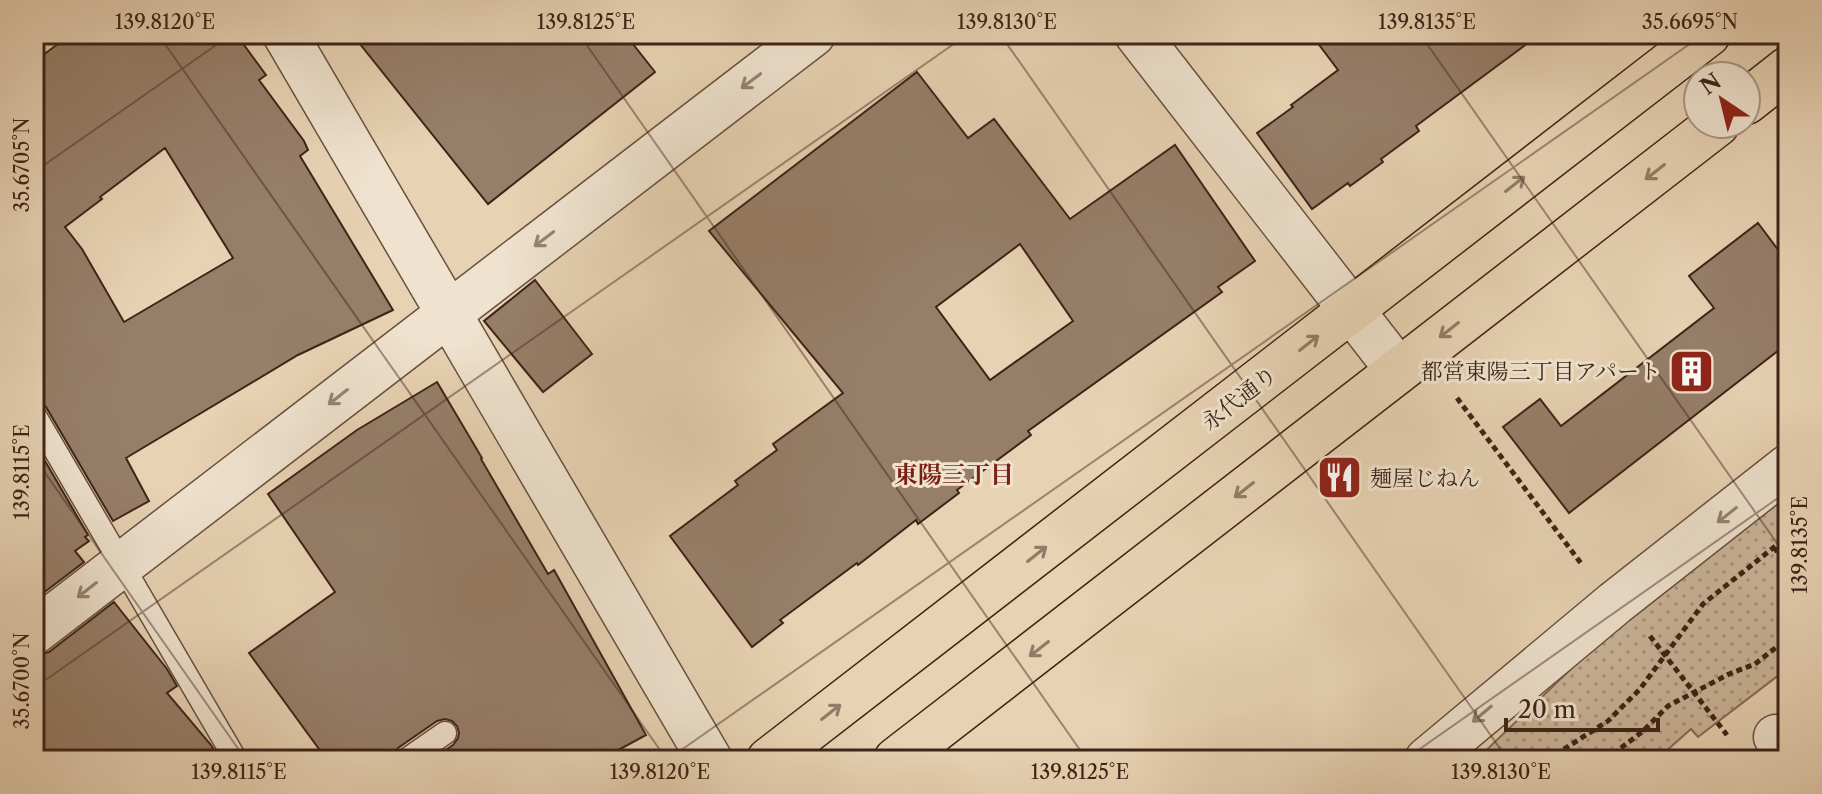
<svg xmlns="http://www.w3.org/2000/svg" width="1822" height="794" viewBox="0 0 1822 794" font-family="'Libre Caslon Text','Noto Serif JP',serif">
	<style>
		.green { fill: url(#green-dots); stroke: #846c58; stroke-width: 2 }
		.building { fill: #967e69; stroke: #3e2418; stroke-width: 2; fill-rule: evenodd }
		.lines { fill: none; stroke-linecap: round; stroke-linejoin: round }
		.service-casing { stroke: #68503f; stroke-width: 25 }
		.minor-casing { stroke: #68503f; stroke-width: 47 }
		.primary-casing { stroke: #3e2418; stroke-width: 47 }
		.path { stroke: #3e2418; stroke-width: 5; stroke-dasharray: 6 4; stroke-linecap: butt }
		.service { stroke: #efe2ce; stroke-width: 22 }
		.minor { stroke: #efe2ce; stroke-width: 44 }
		.primary { stroke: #e7d2b3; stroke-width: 44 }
		.oneway { stroke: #968373 }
		.oneway2 { stroke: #927b66 }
		.ticks { fill: none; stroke: #3e2418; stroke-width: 2; stroke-opacity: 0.45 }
		.labels { text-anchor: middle; stroke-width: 6; stroke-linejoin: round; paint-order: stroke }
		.poi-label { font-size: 22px; fill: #3e2418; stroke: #efe2ce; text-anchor: end }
		.street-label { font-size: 22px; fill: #3e2418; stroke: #efe2ce }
		.neighbourhood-label { font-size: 24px; font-weight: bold; fill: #7a1f14; stroke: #efe2ce }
		.neatline { fill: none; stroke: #3e2418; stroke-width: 3 }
		.ticks-label { font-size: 20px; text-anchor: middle; fill: #3e2418 }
	</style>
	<defs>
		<pattern id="green-dots" width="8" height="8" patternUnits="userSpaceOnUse" patternTransform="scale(2)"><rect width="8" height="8" fill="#cab499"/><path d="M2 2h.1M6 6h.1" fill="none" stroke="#a5927c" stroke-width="1.8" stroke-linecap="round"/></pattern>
	</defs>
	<rect width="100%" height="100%" fill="#e7d2b3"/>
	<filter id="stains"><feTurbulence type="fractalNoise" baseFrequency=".0025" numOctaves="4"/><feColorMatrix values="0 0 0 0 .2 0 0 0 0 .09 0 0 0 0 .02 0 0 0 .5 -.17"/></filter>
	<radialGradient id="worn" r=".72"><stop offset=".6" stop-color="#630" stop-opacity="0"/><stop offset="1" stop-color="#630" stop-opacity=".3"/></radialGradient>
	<path class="green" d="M1788,491V668L1698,737L1691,729L1656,760H1476L1620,622Z"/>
	<path class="building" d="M71,34H236L266,75L259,80L304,141L308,150L300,156L393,310L298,355L126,458L149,501L113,521L46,407L40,402L34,400V62ZM165,148L233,258L124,322L82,249L65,227L102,199L100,197Z
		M352,34H625L655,72L488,204Z
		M1311,34H1540L1416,126L1419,131L1381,159L1383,162L1350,186L1348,183L1312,209L1257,133L1293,107L1291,105L1338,70Z
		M917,72L968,138L994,119L1070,219L1175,145L1255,261L1218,287L1222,292L1028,431L1031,435L957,490L959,493L918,524L916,520L858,565L857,563L780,620L783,623L752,647L670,536L738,485L735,481L777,450L773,444L843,393L709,231ZM1020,244L1073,321L990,380L936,307Z
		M1758,223L1788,263V343L1569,513L1503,427L1540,399L1561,426L1714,308L1689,276Z
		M535,280L592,354L543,392L484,321Z
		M437,382L482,458L481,459L548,574L554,570L646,735L600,760H431L453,745L458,738L459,733L457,726L452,721L445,719L437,721L398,748L394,753L392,760H327L249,653L335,592L268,494L357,430Z
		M34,442L88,535L85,537L89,541L75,551L84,562L34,600Z
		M114,602L167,669L177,686L167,693L211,745L220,760H34V656L49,652Z"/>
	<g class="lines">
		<defs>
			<path id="service" d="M34,414L236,760
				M406,760L445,733"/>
			<path id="minor" d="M285,34L710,760
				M1137,34L1398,370
				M34,632L813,34
				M1776,737L1788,750
				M1427,760L1615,603L1788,467"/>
			<path id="primary" d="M1746,102L1788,69
				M769,760L1708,34
				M896,760L1717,124"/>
		</defs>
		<use href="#service" class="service-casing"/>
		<use href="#minor" class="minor-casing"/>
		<use href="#primary" class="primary-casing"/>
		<path class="path" d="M1457,398L1583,566
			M1774,551L1788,545
			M1650,636L1727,735
			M1547,760L1608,721L1640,689L1703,604L1788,536
			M1605,760L1642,732L1668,706L1729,674L1755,664L1788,638"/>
		<use href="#service" class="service"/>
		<use href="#minor" class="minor"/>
		<use href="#primary" class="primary"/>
	</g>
	<defs><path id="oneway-shaft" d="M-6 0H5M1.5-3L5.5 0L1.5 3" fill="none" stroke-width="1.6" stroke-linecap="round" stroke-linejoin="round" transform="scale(2)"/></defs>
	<g class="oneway">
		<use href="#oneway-shaft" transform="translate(751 81) rotate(143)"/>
		<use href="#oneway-shaft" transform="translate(544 239) rotate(143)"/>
		<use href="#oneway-shaft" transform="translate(338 397) rotate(142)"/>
		<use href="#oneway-shaft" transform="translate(1727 515) rotate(142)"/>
		<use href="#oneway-shaft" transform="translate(87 590) rotate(142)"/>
		<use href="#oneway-shaft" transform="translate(1482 714) rotate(140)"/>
	</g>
	<g class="oneway2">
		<use href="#oneway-shaft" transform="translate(1655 172) rotate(142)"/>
		<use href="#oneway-shaft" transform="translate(1515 184) rotate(-38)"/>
		<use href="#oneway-shaft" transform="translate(1449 330) rotate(142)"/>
		<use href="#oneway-shaft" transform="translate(1309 343) rotate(-38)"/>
		<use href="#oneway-shaft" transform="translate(1244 490) rotate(142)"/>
		<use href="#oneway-shaft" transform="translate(1037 554) rotate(-38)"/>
		<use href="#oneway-shaft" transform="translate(1039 649) rotate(142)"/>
		<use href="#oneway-shaft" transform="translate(831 712) rotate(-38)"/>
	</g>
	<path class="ticks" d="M158,34L667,760M579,34L1087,760M1000,34L1508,760M1420,34L1788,559M34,172L232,34M34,457L246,760M34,688L968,34M667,760L1704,34M1404,760L1788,491"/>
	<defs>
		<symbol id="building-square" viewBox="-11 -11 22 22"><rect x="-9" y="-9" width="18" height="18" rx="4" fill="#8f2418" stroke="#efe2ce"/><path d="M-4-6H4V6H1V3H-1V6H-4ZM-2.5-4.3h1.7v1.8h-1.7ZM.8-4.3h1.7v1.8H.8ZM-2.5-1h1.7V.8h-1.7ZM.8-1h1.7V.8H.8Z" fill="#fff"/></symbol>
		<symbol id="restaurant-square" viewBox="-11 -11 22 22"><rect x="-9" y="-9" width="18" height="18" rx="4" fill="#8f2418" stroke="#efe2ce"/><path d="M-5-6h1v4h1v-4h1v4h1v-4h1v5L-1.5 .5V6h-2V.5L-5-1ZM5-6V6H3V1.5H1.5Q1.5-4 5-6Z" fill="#fff"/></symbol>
	</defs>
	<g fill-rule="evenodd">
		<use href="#building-square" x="1666" y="346" width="51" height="51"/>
		<use href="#restaurant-square" x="1314" y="452" width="51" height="51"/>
	</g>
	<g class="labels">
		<g class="poi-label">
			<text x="1661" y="379">都営東陽三丁目アパート</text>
			<text x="1370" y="486" text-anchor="start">麺屋じねん</text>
		</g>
		<g class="street-label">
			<text transform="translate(1239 398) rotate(-38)" y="8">永代通り</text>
		</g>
		<g class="neighbourhood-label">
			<text x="954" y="483">東陽三丁目</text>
		</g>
	</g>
	<rect width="1822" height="794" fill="none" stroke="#e7d2b3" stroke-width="88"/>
	<g transform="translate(1722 100) rotate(325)"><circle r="38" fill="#efe2ce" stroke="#a89685" stroke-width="2"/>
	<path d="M0-6L14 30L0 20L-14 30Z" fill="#8f2418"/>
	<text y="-12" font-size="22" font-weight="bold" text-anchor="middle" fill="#3e2418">N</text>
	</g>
	<path d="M1506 718v12h152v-12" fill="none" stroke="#3e2418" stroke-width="4"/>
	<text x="1518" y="718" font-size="24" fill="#3e2418" stroke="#efe2ce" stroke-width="6" paint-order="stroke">20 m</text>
	<rect x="44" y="44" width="1734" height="706" class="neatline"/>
	<g class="ticks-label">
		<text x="165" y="29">139.8120°E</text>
		<text x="586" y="29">139.8125°E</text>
		<text x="1007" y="29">139.8130°E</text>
		<text x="1427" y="29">139.8135°E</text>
		<text x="1690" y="29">35.6695°N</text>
		<text transform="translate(22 165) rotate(-90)" y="7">35.6705°N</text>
		<text transform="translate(22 472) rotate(-90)" y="7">139.8115°E</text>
		<text transform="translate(1800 545) rotate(-90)" y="7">139.8135°E</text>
		<text transform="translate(22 681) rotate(-90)" y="7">35.6700°N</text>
		<text x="239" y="779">139.8115°E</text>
		<text x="660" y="779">139.8120°E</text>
		<text x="1080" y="779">139.8125°E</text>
		<text x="1501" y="779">139.8130°E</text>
	</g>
	<rect width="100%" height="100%" filter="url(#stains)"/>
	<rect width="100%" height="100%" fill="url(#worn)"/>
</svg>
